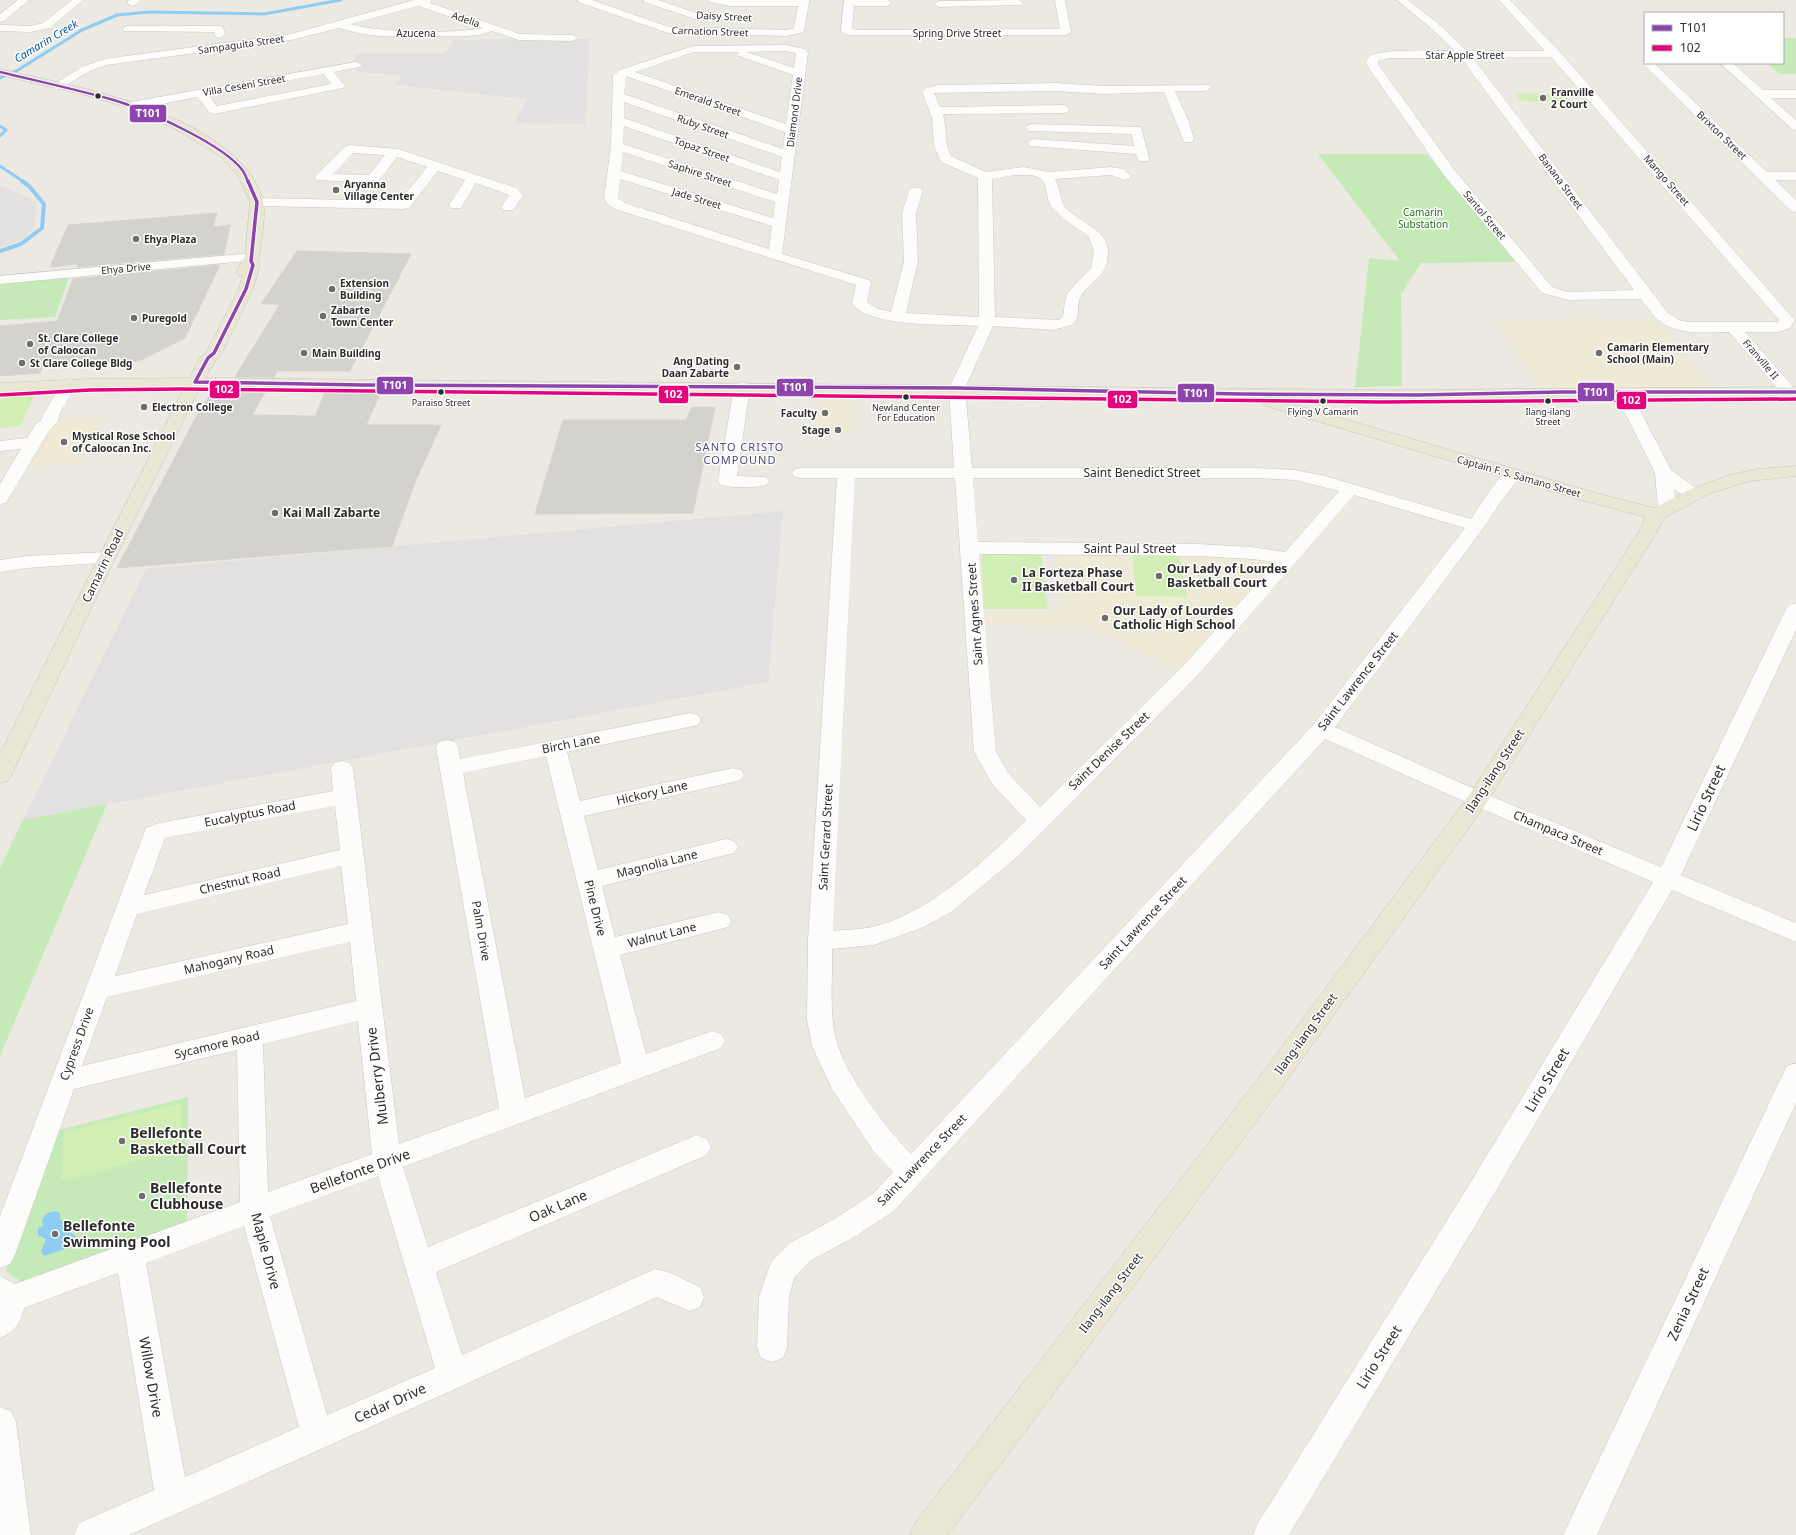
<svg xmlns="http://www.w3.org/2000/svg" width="1796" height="1535" viewBox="0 0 1796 1535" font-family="'Noto Sans',sans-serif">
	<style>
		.industrial { fill: #e2e0e1 }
		.education { fill: #efead6 }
		.green { fill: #c5eab8 }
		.pitch { fill: #d1efb4 }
		.water { fill: #8eccf4 }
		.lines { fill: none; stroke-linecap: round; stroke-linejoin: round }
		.stream-far1 { stroke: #8eccf4; stroke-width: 3 }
		.stream { stroke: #8eccf4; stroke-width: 4 }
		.building { fill: #d3d2cd; stroke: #d6d4ce }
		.minor-casing { stroke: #c8c8c7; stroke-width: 1 }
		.major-casing { stroke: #c6c5c2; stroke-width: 1 }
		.minor { fill: #fcfcfb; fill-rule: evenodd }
		.major { fill: #e9e6d3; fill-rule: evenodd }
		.bus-1-far1-casing { stroke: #fff; stroke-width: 4 }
		.bus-1-casing { stroke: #fff; stroke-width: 5.5 }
		.bus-2-casing { stroke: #fff; stroke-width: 5.5 }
		.bus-1-far1 { stroke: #8e44ad; stroke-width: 2.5 }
		.bus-1 { stroke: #8e44ad; stroke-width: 3.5 }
		.bus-2 { stroke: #e5007d; stroke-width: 3.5 }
		.bus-dot { fill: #2c2c2c; stroke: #fff; stroke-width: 1.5 }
		.poi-dot { fill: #6f6e6c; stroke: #fff; stroke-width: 1.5 }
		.labels { text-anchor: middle; stroke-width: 3; stroke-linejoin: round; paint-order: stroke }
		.far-bus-label { font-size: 9px; fill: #2c2c2c; stroke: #fff }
		.far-street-label { font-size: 10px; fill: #2c2c2c; stroke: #fff }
		.far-poi-label { font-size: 10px; font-weight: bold; fill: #2c2c2c; stroke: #fff; text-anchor: start }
		.far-park-label { font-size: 10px; fill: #1a7313; stroke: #fff }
		.far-water-label { font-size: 11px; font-style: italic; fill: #005aad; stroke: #fff }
		.far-neighbourhood-label { font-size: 11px; letter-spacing: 1px; fill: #474a83; stroke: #fff }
		.street-label { font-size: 12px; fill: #2c2c2c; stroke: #fff }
		.poi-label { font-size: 12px; font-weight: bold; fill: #2c2c2c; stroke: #fff; text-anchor: start }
		.near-street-label { font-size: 14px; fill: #2c2c2c; stroke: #fff }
		.near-poi-label { font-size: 14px; font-weight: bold; fill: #2c2c2c; stroke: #fff; text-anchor: start }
		.line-badge { stroke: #fff; stroke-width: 1.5 }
		.badge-label { font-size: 11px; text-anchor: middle; font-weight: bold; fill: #fff }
	</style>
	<rect width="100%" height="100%" fill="#ebe9e2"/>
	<path class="industrial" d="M590,39L585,124L514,123L527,99L395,85L402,75L357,72L354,54H443L454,40Z
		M0,185L36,201L37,208L34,228L23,239L0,247Z
		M783,511L768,682L23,820L146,569Z"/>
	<path class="education" d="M1579,318L1654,319L1711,388L1619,387L1537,388L1495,320Z
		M819,397H856L855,433L816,434Z
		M103,417L77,465L25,467L53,419Z
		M1054,551L1200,552L1282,560L1181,672L1087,627L982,625L981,611H1062Z"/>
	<path class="green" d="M1783,38H1796V74H1780L1767,63H1783Z
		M1318,154H1427L1520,262L1421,263L1401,294L1402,386L1355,387L1369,258L1400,261Z
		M71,272L55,317L0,320V278Z
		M107,804L0,1056V868L23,820Z
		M188,1097L187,1222L23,1283L6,1271L55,1131Z"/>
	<path class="pitch" d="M1515,93L1564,94L1571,102L1521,101Z
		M36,393L20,426L0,428V401L3,396Z
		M981,551H1041L1048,609H984Z
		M1132,555L1180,556L1187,597L1137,596Z
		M181,1103V1150L61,1181L64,1132Z"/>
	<path class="water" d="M56,1211L60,1213V1219L67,1224V1230L75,1236V1242L70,1247L44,1256L41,1251L46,1239L38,1235V1228L44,1225L42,1222C43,1214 49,1212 56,1211Z"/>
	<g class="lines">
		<path class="stream-far1" d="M0,78L18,70L82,30L117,15L149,12L264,14L341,0
			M0,126L6,130L0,136
			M0,166L24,182"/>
		<path class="stream" d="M0,251L21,244L42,228L44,204L29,186L22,181"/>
	</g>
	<path class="building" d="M217,213L213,227L230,225L224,254L77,267L78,264L50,267L68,225Z
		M297,251L411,254L350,371H277L274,377H235L280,304H261Z
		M220,265L185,338L139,361L43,365L40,373L0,376V326L57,321L73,279Z
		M228,389H267L252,415L315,416L325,393L380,394L366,425H441L416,480L392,546L117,568L197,415L211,393H225Z
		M692,407H715L693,513L535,514L563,420H686Z"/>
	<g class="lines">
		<defs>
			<path id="minor" d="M18,0H29L4,21L0,22V14Z
				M72,0H83L50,28L30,32L0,31V25L30,26L43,23Z
				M129,0H141L136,5L132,6L127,3Z
				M414,0H432L430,3L520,34L573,35L578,38L573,41L519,40L492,31L480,35L466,36H379L362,34L339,28L291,40L106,65L90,71L61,88L57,90L51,86L82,67L104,59L291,34ZM418,6L483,28C454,34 378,33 351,24Z
				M577,0H592L669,27L788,30L794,28L798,6H730L709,2L708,0H809V3L804,30L803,32L788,36L668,33L578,2Z
				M643,0H658L696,13L732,14L737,17L732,20L695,19L644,2Z
				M844,0H888L892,3L887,6H854L852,29L860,30L1060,29L1055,0H1065L1071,32L1066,35H848L844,34L841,30Z
				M1019,0L1023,3L1022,5L939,7L934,4L939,1Z
				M1397,0H1408L1440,25L1467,51H1545L1499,0H1510L1560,52L1792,317L1795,320L1790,328L1778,332H1745L1795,389V395L1789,397L1783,395L1729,332C1707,332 1680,336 1661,322C1653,316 1647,307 1641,299L1568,300L1542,293L1443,174L1366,64C1366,61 1367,58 1370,56C1383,48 1437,51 1455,51L1432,29ZM1551,57L1779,320V322H1688L1679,320L1668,313L1473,58ZM1389,58H1461L1634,290L1568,292L1552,287L1453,168L1378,64V61Z
				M128,26H219L223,27L225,35L220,38L216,37L214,32L124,31L123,29L124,27Z
				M786,45L805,49L808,53L782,254L869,280L871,283L867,302L878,309L891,312L904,261L902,213L909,191L911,188H921L923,191L916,213L918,261L906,313L979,317L978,178L941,162L940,159L934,146L932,118L922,92L926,88L938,85L1056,83L1103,86L1210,85L1212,87L1206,91H1175L1189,122L1194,139L1192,142H1184L1164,92L1103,94L1056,91L934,93L940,107L1063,105L1067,106L1069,109L1067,112L1063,113L943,114C947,128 944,144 951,156L986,172L1024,167L1049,172L1111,167L1123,169L1131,176L1129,179L1124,180L1111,175L1055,179C1061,188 1059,200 1066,208C1080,223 1109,229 1108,254C1107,261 1107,266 1103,272C1097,280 1088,286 1082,294C1075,304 1082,316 1072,325L1053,330L993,326L965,388L972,468H1256L1295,470L1325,476L1471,519C1478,509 1499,475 1507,470C1511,468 1515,469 1519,470L1522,474L1500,503L1482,530L1335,727L1486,794L1661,867L1786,609L1789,605L1796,603V630L1681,875L1796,923V942L1672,890L1484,1211L1289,1535H1253L1258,1523L1464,1193L1653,882L1470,804L1325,739L894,1211L856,1236L810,1261L794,1278L789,1297L787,1348L783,1358L772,1362L761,1358L757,1348L759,1297L771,1262L790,1243L836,1218L874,1193L893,1172L874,1152L832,1089L812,1046L807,1020L808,941L837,478H801L795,477L792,473L795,469L801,468H954L949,388L978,326C949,324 868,328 852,303L856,285L615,209L607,204L604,198L611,146L613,76L620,70L693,46ZM786,51L796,53L794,68L747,52ZM694,52H739L737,54L739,56L793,75L786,124L635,72ZM626,76L785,132L783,149L624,94ZM624,102L782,157L780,172L624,118ZM624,126L779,180L777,194L623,144ZM623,152L775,202L773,218L621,171ZM1015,175H1032L1040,178L1045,184L1048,200L1051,206L1065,220L1088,236L1094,250L1091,268L1071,289L1066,296L1063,316L1059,320L995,317L992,179ZM620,179L772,226L769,249L625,203L618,198ZM855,478H955L974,752L993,785L1026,820C987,859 928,914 872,927C860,930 846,929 833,931ZM973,478H1256L1295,480L1339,491L1285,552L1252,547L1198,544L978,542ZM1354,495L1465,528L1314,724L911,1154C887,1129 849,1079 838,1046C828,1016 833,980 832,949L874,945L924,927L951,912L1016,858L1199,674ZM979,554L1198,556L1252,559L1276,562L1185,664L1040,807L1009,774L996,752Z
				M1645,60V63H1654L1767,172H1796V180H1775L1796,200V212L1791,211L1644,65L1642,63Z
				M356,62L362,65L360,67L334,72L345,86L343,88L214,114L210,113L197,97L131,110L127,109L125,106L127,103L131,102ZM324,74L331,84L217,106L208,95Z
				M1720,63H1733L1763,90H1796V98H1771L1796,120V130L1792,129Z
				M1032,124L1141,127L1149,158L1148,161H1138L1136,154L1030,146L1028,143L1030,140L1034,139L1134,146L1132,134L1028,131L1026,128L1028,125Z
				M350,145L398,149L517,188L523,196L513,210H503L501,207L509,196L507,194L476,183L461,208H451L449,205L465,180L438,171L409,208L404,209L257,206L252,205L250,202L252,199L257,198L400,201L427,167L397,157L378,182L373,183L317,180L315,177L317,174L346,146ZM353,153L385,155L369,175L333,174Z
				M252,253L257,254L259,257L257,260L0,284V276Z
				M69,379L75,381L77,384L60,413L58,421L49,431L6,503L0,504V484L21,449L0,451V441L27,438L36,424L42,419L44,413L63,381Z
				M742,382L748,384L750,387L737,476L766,477L769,481L766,485C753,488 734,488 721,485L718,481L734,387L736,384Z
				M1623,388L1629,390L1631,393L1671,470L1700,491L1703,495L1700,499C1689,502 1683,495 1674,489L1676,507L1673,511L1667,512L1661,511L1658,507L1655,473L1615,393L1617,390Z
				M106,552L113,554L115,558L113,562L27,568L0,572V560L27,556Z
				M690,713L698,715L701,720L698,725L567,752L580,801L733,768L741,770L744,775L741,780L733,782L584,816L598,870L726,839L734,841L738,847L734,853L602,886L615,937L719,912L728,915L731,921L728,927L620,955L646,1054L712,1031L721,1034L725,1041L721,1048L403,1167L428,1247L687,1139L697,1135L707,1139L711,1147L707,1155L436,1272L462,1355L655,1269L671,1273L700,1287L704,1297L700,1307L689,1311L657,1297L464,1385L129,1535H74L79,1523L154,1490L118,1273L24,1308C20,1323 15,1332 0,1338V1276L15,1284L240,1202L237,1050L74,1089L15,1255L10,1264L0,1268V1216L146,828L159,823L333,791L331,768L334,763L342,761L350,763L353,768L399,1144L499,1108L436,747L439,742L447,740L455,742L458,747L460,759ZM546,756L621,1063L525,1098L463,773ZM335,806L340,850L144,895L165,838ZM341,866L348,924L115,976L137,914ZM350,942L356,1001L82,1066L107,997ZM358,1021L372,1154L268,1192L263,1044ZM378,1176L435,1368L327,1415L270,1216ZM244,1226L299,1427L185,1477L146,1263Z
				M1796,1063V1103L1597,1535H1563L1783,1074L1787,1066Z
				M0,1407L11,1411L16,1422L31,1535H0Z"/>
			<path id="major" d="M0,69C77,87 224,112 260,191C267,207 263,228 261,245C260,252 257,259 260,265L253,289L222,353L215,361L205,378L1381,390L1796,387V397L1433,400L1276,399L1600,494L1654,508L1689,490L1729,475L1757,469L1796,466V476L1750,481L1711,493L1665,517L1658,530L1486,804L1279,1091L948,1535H910L915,1523L1261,1075L1470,794L1640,530L1646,517L1588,502L1263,405L1261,402L1263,399L200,387L112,565L11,776L8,781L0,783V754L184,387L90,388L0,393V383L90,379L189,378L200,358L207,351L239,289L242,276L238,275L236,272L245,256L250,202L238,176L220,156L173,128L122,106L81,94L0,75Z"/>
		</defs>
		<use href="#minor" class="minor-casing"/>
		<use href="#major" class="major-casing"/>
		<use href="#minor" class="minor"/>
		<use href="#major" class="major"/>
		<defs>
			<path id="bus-1-far1" d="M0,72C37,81 74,89 110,99C142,108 224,144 243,171C245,174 247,179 248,182"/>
			<path id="bus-1" d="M195,382L208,358L214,353L246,289L253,265L251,261L257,202L248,181
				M195,382L362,385L957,388L1241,394L1418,395L1560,392H1796"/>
			<path id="bus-2" d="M0,395L90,390L180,389L1381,402L1796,399"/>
		</defs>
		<use href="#bus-1-far1" class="bus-1-far1-casing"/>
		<use href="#bus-1" class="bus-1-casing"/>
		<use href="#bus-2" class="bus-2-casing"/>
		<use href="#bus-1-far1" class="bus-1-far1"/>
		<use href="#bus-1" class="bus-1"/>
		<use href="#bus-2" class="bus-2"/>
	</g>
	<g class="bus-dot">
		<circle cx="98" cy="96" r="3.5"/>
		<circle cx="441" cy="392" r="3.5"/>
		<circle cx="906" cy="397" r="3.5"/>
		<circle cx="1323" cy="401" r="3.5"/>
		<circle cx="1548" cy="401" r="3.5"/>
	</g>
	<g class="poi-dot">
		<circle cx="1543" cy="98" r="4"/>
		<circle cx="336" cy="190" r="4"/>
		<circle cx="136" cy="239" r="4"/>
		<circle cx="332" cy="289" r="4"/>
		<circle cx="323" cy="316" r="4"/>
		<circle cx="134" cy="318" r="4"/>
		<circle cx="30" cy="344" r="4"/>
		<circle cx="304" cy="353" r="4"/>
		<circle cx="1599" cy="353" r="4"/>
		<circle cx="22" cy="363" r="4"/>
		<circle cx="737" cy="367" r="4"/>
		<circle cx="144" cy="407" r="4"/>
		<circle cx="825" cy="413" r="4"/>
		<circle cx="838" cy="430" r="4"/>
		<circle cx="64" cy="442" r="4"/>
		<circle cx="275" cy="513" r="4"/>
		<circle cx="1159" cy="576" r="4"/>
		<circle cx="1014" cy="580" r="4"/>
		<circle cx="1105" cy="618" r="4"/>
		<circle cx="122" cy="1141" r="4"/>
		<circle cx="142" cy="1196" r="4"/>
		<circle cx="55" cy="1234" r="4"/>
	</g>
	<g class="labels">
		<g class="far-bus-label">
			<text x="441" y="406">Paraiso Street</text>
			<text x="906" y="411">Newland Center<tspan x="906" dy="10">For Education</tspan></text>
			<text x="1323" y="415">Flying V Camarin</text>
			<text x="1548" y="415">Ilang-ilang<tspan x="1548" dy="10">Street</tspan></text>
		</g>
		<g class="far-street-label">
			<text transform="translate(724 16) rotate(3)" y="4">Daisy Street</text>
			<text transform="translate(466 19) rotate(19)" y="4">Adelia</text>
			<text transform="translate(710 31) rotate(2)" y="4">Carnation Street</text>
			<text x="416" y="37">Azucena</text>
			<text x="957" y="37">Spring Drive Street</text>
			<text transform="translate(241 44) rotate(-8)" y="4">Sampaguita Street</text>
			<text x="1465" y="59">Star Apple Street</text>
			<text transform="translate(244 85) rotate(-10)" y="4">Villa Ceseni Street</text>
			<text transform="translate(708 101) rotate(19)" y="4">Emerald Street</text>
			<text transform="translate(794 112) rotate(-83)" y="4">Diamond Drive</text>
			<text transform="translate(703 126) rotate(19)" y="4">Ruby Street</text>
			<text transform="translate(1722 135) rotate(44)" y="4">Brixton Street</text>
			<text transform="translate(702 149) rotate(19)" y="4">Topaz Street</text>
			<text transform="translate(700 173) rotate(18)" y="4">Saphire Street</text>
			<text transform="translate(1667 180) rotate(49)" y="4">Mango Street</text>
			<text transform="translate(1561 181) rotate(53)" y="4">Banana Street</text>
			<text transform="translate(697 198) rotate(17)" y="4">Jade Street</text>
			<text transform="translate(1485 215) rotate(50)" y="4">Santol Street</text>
			<text transform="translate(126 268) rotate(-5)" y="4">Ehya Drive</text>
			<text transform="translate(1761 359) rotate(50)" y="4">Franville II</text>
			<text transform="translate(1519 476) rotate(16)" y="4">Captain F. S. Samano Street</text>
		</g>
		<g class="far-poi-label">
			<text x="1551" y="96">Franville<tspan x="1551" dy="12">2 Court</tspan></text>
			<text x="344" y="188">Aryanna<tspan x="344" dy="12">Village Center</tspan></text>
			<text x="144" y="243">Ehya Plaza</text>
			<text x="340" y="287">Extension<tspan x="340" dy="12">Building</tspan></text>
			<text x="331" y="314">Zabarte<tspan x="331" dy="12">Town Center</tspan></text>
			<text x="142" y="322">Puregold</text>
			<text x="38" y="342">St. Clare College<tspan x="38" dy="12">of Caloocan</tspan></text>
			<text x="1607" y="351">Camarin Elementary<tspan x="1607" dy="12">School (Main)</tspan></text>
			<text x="312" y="357">Main Building</text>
			<text x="729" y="365" text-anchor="end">Ang Dating<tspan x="729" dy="12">Daan Zabarte</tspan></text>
			<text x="30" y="367">St Clare College Bldg</text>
			<text x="152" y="411">Electron College</text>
			<text x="817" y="417" text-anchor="end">Faculty</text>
			<text x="830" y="434" text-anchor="end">Stage</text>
			<text x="72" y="440">Mystical Rose School<tspan x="72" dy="12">of Caloocan Inc.</tspan></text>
		</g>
		<g class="far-park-label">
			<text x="1423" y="216">Camarin<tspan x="1423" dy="12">Substation</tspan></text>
		</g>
		<g class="far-water-label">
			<text transform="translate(46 41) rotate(-31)" y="4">Camarin Creek</text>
		</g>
		<g class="far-neighbourhood-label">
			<text x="740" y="451">SANTO CRISTO<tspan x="740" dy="13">COMPOUND</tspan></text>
		</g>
		<g class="street-label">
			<text x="1142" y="477">Saint Benedict Street</text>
			<text x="1130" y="553">Saint Paul Street</text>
			<text transform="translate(103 566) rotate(-64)" y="4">Camarin Road</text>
			<text transform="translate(975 614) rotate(-94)" y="4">Saint Agnes Street</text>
			<text transform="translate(1358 681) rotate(-52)" y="4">Saint Lawrence Street</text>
			<text transform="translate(571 744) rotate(-11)" y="4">Birch Lane</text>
			<text transform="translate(1109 751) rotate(-44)" y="4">Saint Denise Street</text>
			<text transform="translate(1495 771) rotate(-57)" y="4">Ilang-ilang Street</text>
			<text transform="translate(652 793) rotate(-13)" y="4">Hickory Lane</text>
			<text transform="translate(250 814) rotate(-11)" y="4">Eucalyptus Road</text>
			<text transform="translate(1558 833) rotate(23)" y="4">Champaca Street</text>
			<text transform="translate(826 837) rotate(-87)" y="4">Saint Gerard Street</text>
			<text transform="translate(657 864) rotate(-14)" y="4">Magnolia Lane</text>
			<text transform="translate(240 881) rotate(-13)" y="4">Chestnut Road</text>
			<text transform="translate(595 908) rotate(76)" y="4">Pine Drive</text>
			<text transform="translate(1143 923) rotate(-47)" y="4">Saint Lawrence Street</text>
			<text transform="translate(481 931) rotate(80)" y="4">Palm Drive</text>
			<text transform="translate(662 935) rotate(-14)" y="4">Walnut Lane</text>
			<text transform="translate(229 960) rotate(-13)" y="4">Mahogany Road</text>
			<text transform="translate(1306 1034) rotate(-54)" y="4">Ilang-ilang Street</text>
			<text transform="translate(77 1044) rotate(-70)" y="4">Cypress Drive</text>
			<text transform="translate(217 1045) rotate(-13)" y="4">Sycamore Road</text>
			<text transform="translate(922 1160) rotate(-46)" y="4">Saint Lawrence Street</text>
			<text transform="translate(1111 1293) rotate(-53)" y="4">Ilang-ilang Street</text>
		</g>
		<g class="poi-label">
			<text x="283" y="517">Kai Mall Zabarte</text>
			<text x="1167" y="573">Our Lady of Lourdes<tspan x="1167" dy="14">Basketball Court</tspan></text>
			<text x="1022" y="577">La Forteza Phase<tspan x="1022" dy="14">II Basketball Court</tspan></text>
			<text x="1113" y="615">Our Lady of Lourdes<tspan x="1113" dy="14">Catholic High School</tspan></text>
		</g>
		<g class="near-street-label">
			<text transform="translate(1706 798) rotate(-65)" y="5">Lirio Street</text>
			<text transform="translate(377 1076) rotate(-97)" y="5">Mulberry Drive</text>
			<text transform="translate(1547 1080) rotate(-59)" y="5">Lirio Street</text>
			<text transform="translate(360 1171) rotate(-20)" y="5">Bellefonte Drive</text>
			<text transform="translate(558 1206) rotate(-23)" y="5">Oak Lane</text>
			<text transform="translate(266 1251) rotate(75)" y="5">Maple Drive</text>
			<text transform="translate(1688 1304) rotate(-65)" y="5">Zenia Street</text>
			<text transform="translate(1379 1357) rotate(-58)" y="5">Lirio Street</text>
			<text transform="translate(151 1377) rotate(80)" y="5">Willow Drive</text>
			<text transform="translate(390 1403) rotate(-24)" y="5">Cedar Drive</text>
		</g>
		<g class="near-poi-label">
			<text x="130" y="1138">Bellefonte<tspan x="130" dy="16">Basketball Court</tspan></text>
			<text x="150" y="1193">Bellefonte<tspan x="150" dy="16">Clubhouse</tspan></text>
			<text x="63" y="1231">Bellefonte<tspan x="63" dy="16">Swimming Pool</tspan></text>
		</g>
	</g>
	<g class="line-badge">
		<rect x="129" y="104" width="38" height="19" rx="4" fill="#8e44ad"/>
		<rect x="376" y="376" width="38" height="19" rx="4" fill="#8e44ad"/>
		<rect x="776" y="378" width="38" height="19" rx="4" fill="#8e44ad"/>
		<rect x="209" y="380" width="31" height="19" rx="4" fill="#e5007d"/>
		<rect x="1577" y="382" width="38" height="20" rx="4" fill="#8e44ad"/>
		<rect x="1177" y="383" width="38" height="20" rx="4" fill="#8e44ad"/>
		<rect x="658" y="385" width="31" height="19" rx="4" fill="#e5007d"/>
		<rect x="1107" y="390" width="31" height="19" rx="4" fill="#e5007d"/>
		<rect x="1616" y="391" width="31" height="19" rx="4" fill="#e5007d"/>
	</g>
	<g class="badge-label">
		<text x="148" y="117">T101</text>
		<text x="395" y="389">T101</text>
		<text x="795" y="391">T101</text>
		<text x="224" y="393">102</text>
		<text x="1596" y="396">T101</text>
		<text x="1196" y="397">T101</text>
		<text x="673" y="398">102</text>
		<text x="1122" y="403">102</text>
		<text x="1631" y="404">102</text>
	</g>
	<rect x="1644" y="12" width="140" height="52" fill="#ffffff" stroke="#ababab"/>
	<rect x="1652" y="25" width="20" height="6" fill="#8e44ad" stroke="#ababab"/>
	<text x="1680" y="32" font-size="12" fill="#2c2c2c">T101</text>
	<rect x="1652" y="45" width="20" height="6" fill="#e5007d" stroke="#ababab"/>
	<text x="1680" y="52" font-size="12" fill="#2c2c2c">102</text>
</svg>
